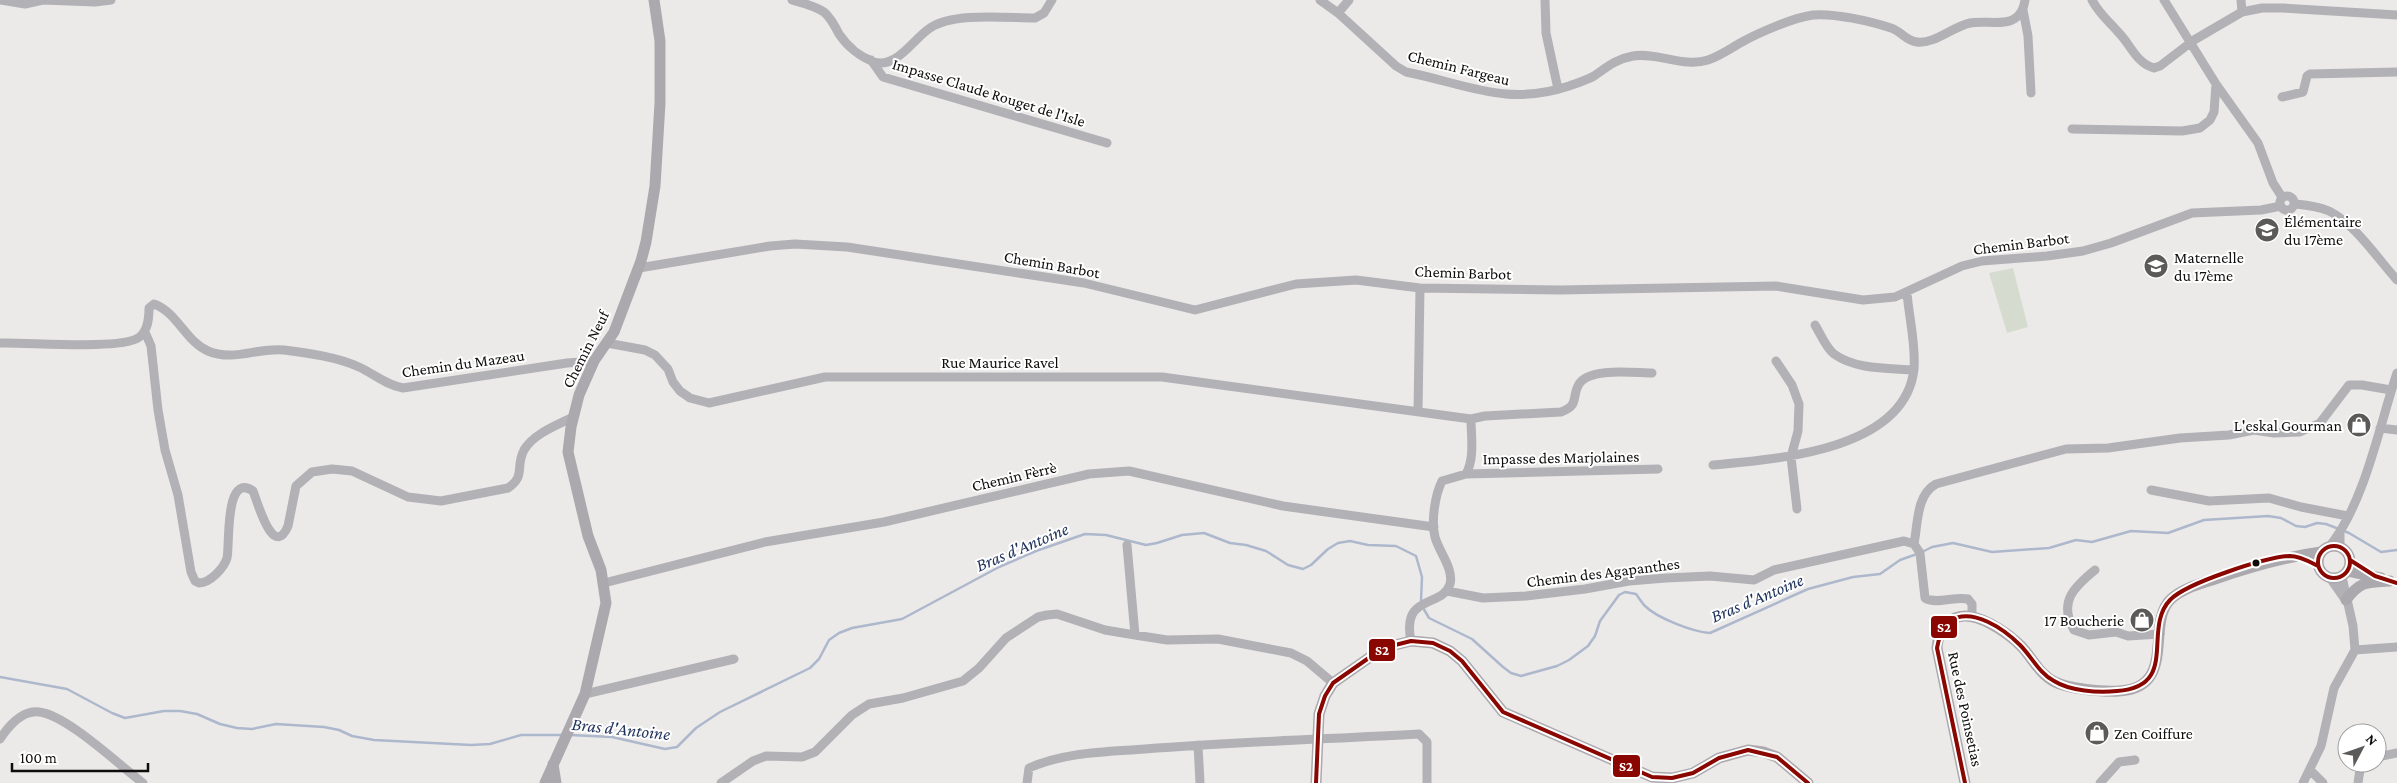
<svg xmlns="http://www.w3.org/2000/svg" width="2397" height="783" viewBox="0 0 2397 783" font-family="'Crimson Pro',serif">
	<style>
		.green { fill: #d5dccf }
		.lines { fill: none; stroke-linecap: round; stroke-linejoin: round }
		.stream { stroke: #adb8cd; stroke-width: 2.5 }
		.minor { stroke: #b2b1b6; stroke-width: 9 }
		.major { stroke: #aba9ae; stroke-width: 11 }
		.bus-1-casing { stroke: #fff; stroke-width: 8 }
		.bus-1 { stroke: #890700; stroke-width: 4 }
		.bus-dot { fill: #0e0d0c; stroke: #fff; stroke-width: 2 }
		.labels { text-anchor: middle; stroke-width: 4; stroke-linejoin: round; paint-order: stroke }
		.street-label { font-size: 16px; fill: #0e0d0c; stroke: #fff }
		.poi-label { font-size: 16px; fill: #0e0d0c; stroke: #fff; text-anchor: start }
		.water-label { font-size: 18px; font-style: italic; fill: #1e315b; stroke: #fff }
		.line-badge { stroke: #fff; stroke-width: 2 }
		.badge-label { font-size: 14px; text-anchor: middle; font-weight: bold; fill: #fff }
	</style>
	<rect width="100%" height="100%" fill="#eceae8"/>
	<path class="green" d="M2013,268L2028,327L2007,333L1989,273Z"/>
	<g class="lines">
		<path class="stream" d="M1922,552L1932,547L1953,543L1992,552L2049,548L2076,540L2092,542L2131,531L2168,533L2204,520L2268,516L2281,518L2296,526L2305,527L2317,523L2326,524L2349,533L2381,552L2397,550
			M1422,606L1429,618L1472,639L1503,667L1511,673L1521,676L1557,666L1569,660L1588,646L1595,636L1600,621L1619,595L1625,592L1636,594C1639,598 1642,603 1645,606C1657,618 1693,632 1710,633L1808,589L1853,577L1880,574L1900,560L1917,554
			M0,677L67,689L112,713L125,718L164,711H180L197,714L220,724L237,728L252,729L276,724L324,727L339,730L352,736L374,740L471,745L490,744L521,735H562
			M570,735L612,737L665,749L677,747L696,728L720,712L810,668L819,659L829,640L839,633L852,628L902,619L999,567L1036,551L1085,534L1106,535L1146,545L1157,543L1182,535L1204,533L1230,543L1246,545L1266,551L1288,565L1303,569L1311,565L1328,549L1338,543L1350,541L1368,545L1396,546L1416,556L1422,577L1421,601"/>
		<path class="minor" d="M1,0L25,4L43,0L95,2L111,0
			M792,0C803,3 815,6 824,12C831,18 835,26 839,34C847,46 860,57 874,62C897,69 914,38 930,28C954,12 1007,18 1035,18L1044,13L1052,0
			M1320,0L1338,13L1396,66L1406,72C1467,84 1506,107 1569,86C1577,83 1587,80 1594,76C1607,67 1616,59 1633,56C1658,52 1684,68 1708,60C1720,56 1731,48 1742,42C1758,33 1795,17 1813,15C1834,13 1870,21 1891,28C1901,31 1906,41 1917,42C1935,44 1952,27 1970,23C1983,20 2003,26 2014,19C2021,15 2024,8 2025,0
			M1545,0L1546,33L1558,89
			M2092,0C2099,14 2109,21 2119,33C2131,45 2136,63 2154,68L2160,66L2194,40L2242,12L2262,8H2282L2397,15
			M2164,0L2216,84L2258,143L2273,183L2282,197
			M2241,0L2242,12
			M2023,10L2028,36L2031,93
			M1338,13L1349,0
			M871,60L883,77L1107,143
			M2282,97L2303,92L2307,76L2310,74L2397,72
			M2072,129L2182,131L2200,128L2210,120L2214,112L2216,84
			M2280 203a7 7 0 1 1 14 0a7 7 0 1 1-14 0Z
			M2295,204C2306,205 2318,206 2329,211C2354,223 2378,259 2397,280
			M639,268L770,246L795,244L847,247L1084,283L1195,310L1296,284L1356,280L1420,288L1560,290L1776,286L1863,300L1895,297L1962,266L1982,261L2047,256L2083,251L2111,243L2192,213L2261,210L2281,206
			M1815,325C1820,333 1826,348 1834,354C1856,370 1889,368 1914,370
			M145,332L151,346L158,410L165,450L178,495L191,572L195,581L199,583C210,583 224,568 227,558C230,547 224,471 253,491C257,500 273,561 288,526L296,486L312,472L332,469L352,471L408,497L441,501L508,488C526,476 515,467 524,450C533,434 557,425 573,417
			M0,343C28,342 118,350 138,338C148,332 149,319 149,308L154,304C177,312 186,342 208,351C234,362 258,347 284,350C308,353 337,357 359,367C374,374 386,385 403,388L567,363L594,361
			M607,343L645,350L655,355L668,369L673,382L680,391L690,398L709,403L825,377H1162L1471,419
			M1776,361L1792,385L1799,404L1798,431L1791,457L1797,509
			M1418,411L1420,288
			M2380,428L2397,430
			M1713,465C1776,459 1905,451 1914,369C1916,345 1909,317 1907,293
			M1466,474L1658,469
			M2151,490L2209,501L2269,498L2301,507L2348,516
			M1914,544C1918,524 1916,495 1936,484L2066,449L2108,448L2180,438L2229,435L2254,430L2274,433L2300,432L2320,423L2349,385H2362L2391,390
			M1127,545L1135,635
			M2329,547C2365,503 2379,426 2397,373
			M2340,547V534
			M2095,570C2074,587 2058,602 2074,630L2089,635L2116,632L2128,636L2160,634
			M2330,578L2344,598
			M604,583L765,542L884,522L1089,474L1129,471L1283,506L1434,527
			M1447,591L1483,598L1526,596L1585,589L1629,581L1666,578L1710,576L1754,580L1774,570L1904,541L1914,544L1920,553L1925,598C1935,605 1955,596 1968,599L1972,604V616
			M1411,641C1401,593 1443,608 1450,584C1454,569 1439,552 1435,537C1431,521 1435,495 1442,481L1466,474C1475,458 1471,436 1471,419L1485,416L1561,412C1580,405 1571,397 1579,384C1590,367 1634,373 1652,373
			M2355,650L2397,647
			M585,694L734,659
			M0,739C8,727 22,710 39,712C67,715 119,765 143,783
			M1198,745L1200,783
			M2377,757L2397,753
			M2310,770L2323,783
			M721,783L753,761L766,756L802,757L815,752L852,715L869,704L903,698L963,681L979,668L1006,638L1038,617L1047,615L1057,614L1105,630L1135,635L1167,640L1218,639L1291,653L1307,661L1333,683
			M1027,783L1029,768C1065,752 1106,752 1145,749C1236,742 1328,739 1419,734L1427,742V783
			M2100,783L2119,762L2135,760
			M2303,783L2321,746L2334,688L2355,650L2353,626L2342,577
			M2358,783L2361,763"/>
		<path class="major" d="M2318 562a16 16 0 1 1 32 0a16 16 0 1 1-32 0Z
			M2348,571L2381,578
			M2346,600C2360,581 2367,582 2390,581
			M553,764L556,783
			M545,783L585,694L606,603L601,570L588,536L568,452L571,427L579,395L594,361L614,332L641,261L646,242L655,186L660,103V41L654,0
			M1316,783L1319,714L1325,696L1333,683L1373,655L1391,646L1411,641L1433,643L1450,651L1462,661L1503,712L1652,777L1672,778L1693,773L1719,758L1748,750L1763,752L1777,757L1808,783
			M1965,783L1937,648C1938,635 1942,624 1955,618C1975,609 2008,633 2022,647C2033,659 2040,675 2055,682C2069,689 2103,692 2119,691C2178,688 2145,623 2171,599C2183,588 2200,584 2215,579C2250,567 2284,557 2321,552"/>
		<defs>
			<path id="bus-1" d="M2318 562a16 16 0 1 1 32 0a16 16 0 1 1-32 0Z
				M2350,560L2375,576L2397,583
				M1316,783L1319,714L1325,696L1333,683L1373,655L1391,646L1411,641L1433,643L1450,651L1462,661L1503,712L1652,777L1672,778L1693,773L1719,758L1748,750L1777,757L1808,783
				M1965,783L1937,648C1939,639 1941,627 1950,621C1972,606 2005,630 2020,645C2032,657 2039,673 2054,681C2070,691 2098,693 2117,691C2180,687 2142,629 2170,600C2186,583 2266,557 2290,556C2300,556 2310,562 2318,566"/>
		</defs>
		<use href="#bus-1" class="bus-1-casing"/>
		<use href="#bus-1" class="bus-1"/>
	</g>
	<defs>
		<symbol id="school-disc" viewBox="-11 -11 22 22"><circle r="9.5" fill="#5c5a59" stroke="#fff"/><path d="M0-5L7-2L0 1L-7-2ZM-4 1L0 2.5L4 1V4Q0 6-4 4Z" fill="#fff"/></symbol>
		<symbol id="shop-disc" viewBox="-11 -11 22 22"><circle r="9.5" fill="#5c5a59" stroke="#fff"/><path d="M-5-2.5h2.3a2.7 3.5 0 0 1 5.4 0H5L5.5 6h-11ZM-1.5-2.5h3a1.5 2.3 0 0 0-3 0Z" fill="#fff"/></symbol>
	</defs>
	<g fill-rule="evenodd">
		<use href="#school-disc" x="2253" y="216" width="28" height="28"/>
		<use href="#school-disc" x="2142" y="252" width="28" height="28"/>
		<use href="#shop-disc" x="2345" y="411" width="28" height="28"/>
		<use href="#shop-disc" x="2128" y="606" width="28" height="28"/>
		<use href="#shop-disc" x="2083" y="719" width="28" height="28"/>
	</g>
	<circle class="bus-dot" cx="2256" cy="563" r="4.5"/>
	<g class="labels">
		<g class="street-label">
			<text transform="translate(1459 67) rotate(14)" y="6">Chemin Fargeau</text>
			<text transform="translate(989 92) rotate(17)" y="6">Impasse Claude Rouget de l'Isle</text>
			<text transform="translate(2021 243) rotate(-7)" y="6">Chemin Barbot</text>
			<text transform="translate(1052 264) rotate(10)" y="6">Chemin Barbot</text>
			<text transform="translate(1463 272) rotate(2)" y="6">Chemin Barbot</text>
			<text transform="translate(585 349) rotate(-63)" y="6">Chemin Neuf</text>
			<text x="1000" y="368">Rue Maurice Ravel</text>
			<text transform="translate(463 363) rotate(-8)" y="6">Chemin du Mazeau</text>
			<text transform="translate(1561 457) rotate(-1)" y="6">Impasse des Marjolaines</text>
			<text transform="translate(1014 476) rotate(-13)" y="6">Chemin Fèrrè</text>
			<text transform="translate(1603 572) rotate(-7)" y="6">Chemin des Agapanthes</text>
			<text transform="translate(1966 709) rotate(78)" y="6">Rue des Poinsetias</text>
		</g>
		<g class="poi-label">
			<text x="2284" y="227">Élémentaire<tspan x="2284" dy="18">du 17ème</tspan></text>
			<text x="2174" y="263">Maternelle<tspan x="2174" dy="18">du 17ème</tspan></text>
			<text x="2342" y="431" text-anchor="end">L'eskal Gourman</text>
			<text x="2124" y="626" text-anchor="end">17 Boucherie</text>
			<text x="2114" y="739">Zen Coiffure</text>
		</g>
		<g class="water-label">
			<text transform="translate(1022 547) rotate(-23)" y="6">Bras d'Antoine</text>
			<text transform="translate(1757 598) rotate(-23)" y="6">Bras d'Antoine</text>
			<text transform="translate(621 729) rotate(6)" y="6">Bras d'Antoine</text>
		</g>
	</g>
	<g class="line-badge">
		<rect x="1930" y="615" width="28" height="24" rx="5" fill="#890700"/>
		<rect x="1368" y="638" width="28" height="24" rx="5" fill="#890700"/>
		<rect x="1612" y="754" width="29" height="24" rx="5" fill="#890700"/>
	</g>
	<g class="badge-label">
		<text x="1944" y="632">S2</text>
		<text x="1382" y="655">S2</text>
		<text x="1626" y="771">S2</text>
	</g>
	<g transform="translate(2362 748) rotate(49)"><circle r="24" fill="#ffffff" stroke="#9f9e9e"/>
	<path d="M0-4L9 19L0 12L-9 19Z" fill="#5c5a59"/>
	<text y="-8" font-size="14" font-weight="bold" text-anchor="middle" fill="#0e0d0c">N</text>
	</g>
	<path d="M12 763v8h136v-8" fill="none" stroke="#0e0d0c" stroke-width="2.5"/>
	<text x="20" y="763" font-size="15" fill="#0e0d0c" stroke="#ffffff" stroke-width="4" paint-order="stroke">100 m</text>
</svg>
